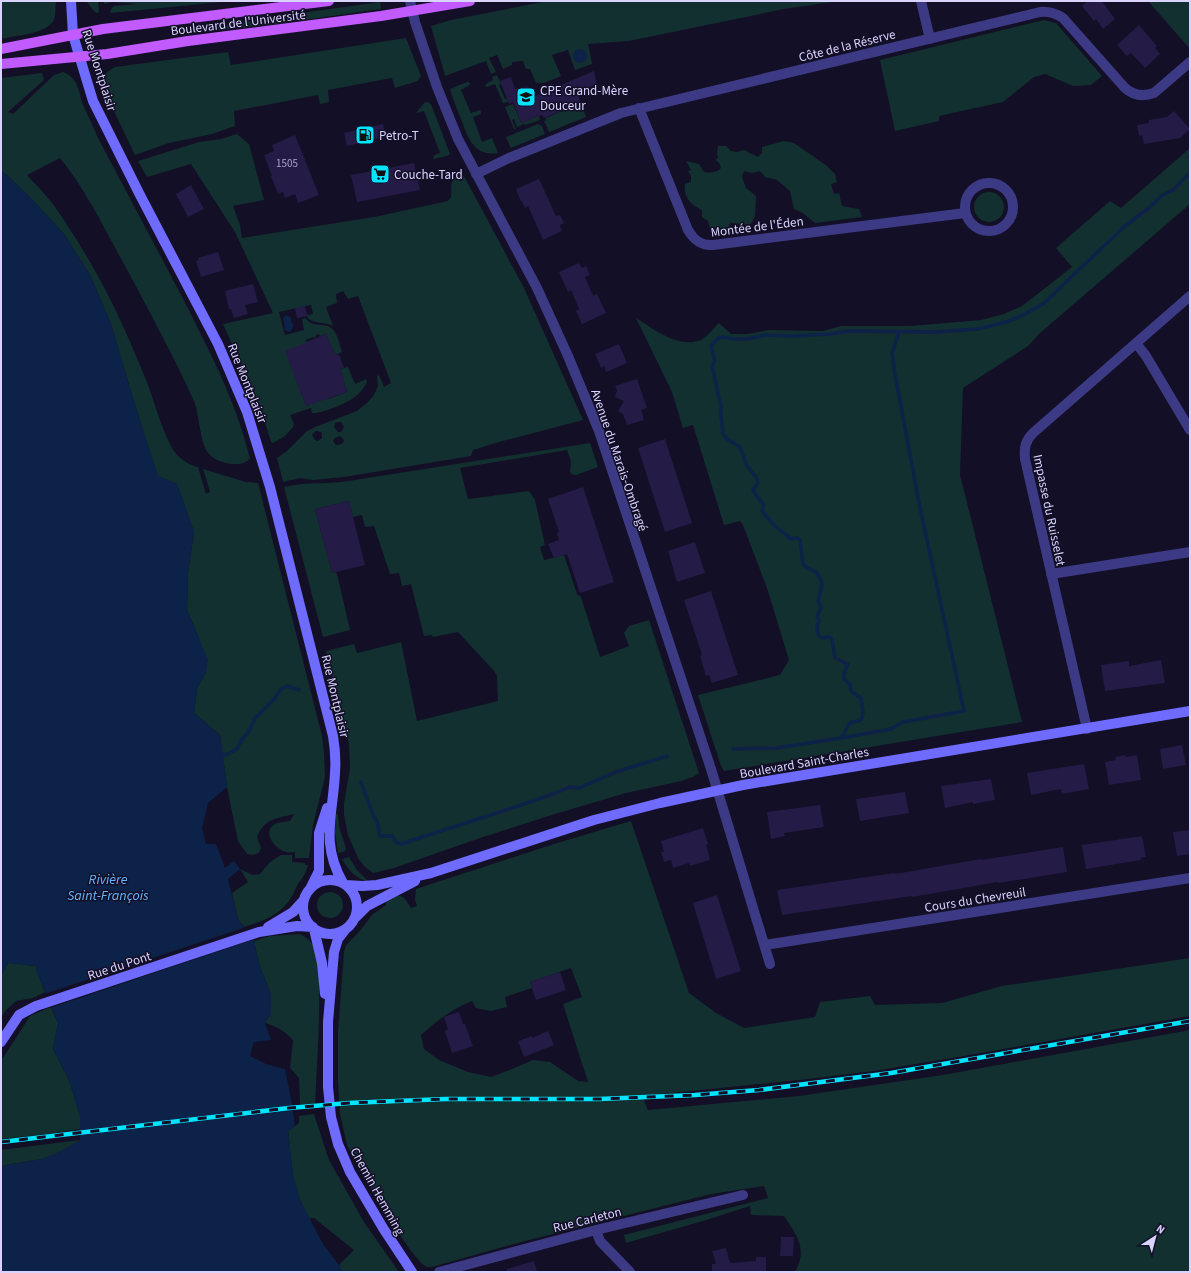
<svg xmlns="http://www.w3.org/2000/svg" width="1191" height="1273" viewBox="0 0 1191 1273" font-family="'Source Sans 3',sans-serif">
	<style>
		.green { fill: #12302f; fill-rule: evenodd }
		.water { fill: #0c2248 }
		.pier { fill: #130f26 }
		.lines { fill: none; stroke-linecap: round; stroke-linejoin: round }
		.stream { stroke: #0c2248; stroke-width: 3.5 }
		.building { fill: #241b47 }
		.street { stroke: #3d3a85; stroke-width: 10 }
		.secondary { stroke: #6f6bff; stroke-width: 10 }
		.primary { stroke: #c25bff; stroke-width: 10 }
		.rail-casing { stroke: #00e5ff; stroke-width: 4.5 }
		.rail { stroke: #130f26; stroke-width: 3; stroke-dasharray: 9; stroke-linecap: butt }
		.labels { text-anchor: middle; stroke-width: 3; stroke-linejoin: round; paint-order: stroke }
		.number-label { font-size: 11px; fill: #aca6d1 }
		.street-label { font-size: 13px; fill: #d9d4ff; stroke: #130f26 }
		.poi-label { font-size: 13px; fill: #d9d4ff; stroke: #130f26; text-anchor: start }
		.water-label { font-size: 14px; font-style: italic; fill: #62b6ff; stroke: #130f26 }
	</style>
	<rect width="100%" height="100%" fill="#130f26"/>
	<path class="green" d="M1,1H56C55,7 56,15 54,20C45,35 16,35 1,39Z
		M86,1H98L99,12L97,13L95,12Z
		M104,1H232L110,13L111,9L114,6L137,4L112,2L104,4Z
		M548,1H839L784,9L629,41L588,44L592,64L575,70L568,50L552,55L561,76L544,83H536L530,69H526L523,61L512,62V65L503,69L497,55L489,58L496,72L491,74L486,61L445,76L431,26L451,20Z
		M1148,1H1190V49Z
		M380,2L381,9L268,25L210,31V28L258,19Z
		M1044,20L1056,23L1102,76L1091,85L1073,86L1045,74L1034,77L1003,102L939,116V121L895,131L880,60Z
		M406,38L421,76L418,81L395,88L392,78L328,90L329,102L320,104L318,95L234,111L235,126L212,134L169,143L135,155L109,101L102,78L104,74L115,67L228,52L231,65Z
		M63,72C79,79 78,90 83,105C88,115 93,126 97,136C125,189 153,242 181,295C208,348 236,400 250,459C247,461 243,464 239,464C229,465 215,461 209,454C199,443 200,413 193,399C172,353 148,309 124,264C104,228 86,190 60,158L27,175C33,182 41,189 47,197C57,208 65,222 73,234C102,279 124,325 144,375C154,398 159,423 171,446C177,457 186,464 198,467L206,494L210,492L203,469L246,482L258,483L322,736L324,752L325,777L313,825L309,858H295V852C292,852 289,853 286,852C275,849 261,832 275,824C279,822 285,822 290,821L294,814C276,819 265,818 257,837L261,848L259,853L253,855L247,854L238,841L227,787L220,735L194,713L197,689L206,672L199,638L187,610L188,572L194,532L177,484L158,477L134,402L111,324L90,275L64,234L27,194L1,170V78L42,73L44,80L8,112L13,114L54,75Z
		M497,75L501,84L499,85L505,99H507L508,102L503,103L495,84L487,87L485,86L487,83L493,80L492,77Z
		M467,82H469L470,84L468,86L461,90L471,113L480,110L481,112V114L473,117L482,142L492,138L498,153C474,157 468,138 461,119C457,109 453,99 450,89Z
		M425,102H428L431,104L450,154L447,156L433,159L434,155L440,153L424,111L416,113Z
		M581,103L586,117L549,132L544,121L546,120V118Z
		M513,104L521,123L539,116L540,120L525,125L524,124L517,127L514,119L512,120L516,129H514L505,107Z
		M538,124L542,126L545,134L511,148L506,137Z
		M237,134L249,144L264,200L233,206L240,225L242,238L374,217L448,201L451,197C452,185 448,178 463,175L465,178L524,288L583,420L499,442L473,450L471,456L344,477L313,480L300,478L283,482L277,458L287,451L307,431L315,427L357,411L368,402L374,395L378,386L377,376L379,375L384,387L391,383L358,296L348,299L343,291L336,294L337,303L326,307L333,326C324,321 311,325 306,315L313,314L311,305L279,312L285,335L304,330L302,319L305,318C313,329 328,321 334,331C338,336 340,346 342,352L335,355L326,334L320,336L319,334L316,335V337L314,338L313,337L306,340L307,343L286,351L306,406L327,397L328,399L347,392L340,369L348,367L355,384L366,379L367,382C359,401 334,408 317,413H312L311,408L290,415L294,424L293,427L285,436L273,443L271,442L260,406L223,324L273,313L235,232L191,164L147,177L138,161L199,142L221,139ZM338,422H341L344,427L341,432H338L334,427L335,423ZM316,431L321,432L322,434V438L318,441L315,440L312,435ZM340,436L344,440L343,443L338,445H336L333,441L335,438Z
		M784,141L794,143L827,166L835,174L837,182L831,184L834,194L839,193L842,206L859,209L862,217L815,223L803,213L794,209L790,191L777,180L765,177L760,171L752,173L744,171L742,177L746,188L756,196L755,216L751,224C743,226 738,223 730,223L727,232L718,231L710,229L708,221L702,217V210C691,205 683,197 685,184L691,182V176L688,171L691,170L686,161L699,164L704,172C710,173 716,173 721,168L720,164L716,160L718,157L717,154L718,146H726L731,151L736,152L744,150L758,157L762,153V147Z
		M1190,148V204L1040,333L1028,346L963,388L960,475L1022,722L724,771L721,766L698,695L780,675L789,660L767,588L743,525L740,521L724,525L693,425L683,428L672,392L636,318C654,329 678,349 701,340C707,337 714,328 719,323L731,334H748L769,330L823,331L841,326H910L981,320L1004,314L1022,306L1072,267L1056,248L1110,201L1121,208Z
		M974 207a15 15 0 1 1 30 0a15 15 0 1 1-30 0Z
		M590,443L598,467L576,475C567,474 571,469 571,463C571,459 568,453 567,450L460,468L468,499L529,491L535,500L545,545L540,547L544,560L564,555L577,594L581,597L600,657L629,646L624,633L629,626L649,620L699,773L693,777L681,781L626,793L555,814L480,838L394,868L373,873L364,866L358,858L348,835L344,815V803L350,769L349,744L326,651L354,644L357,653L401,642L417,721L498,701L497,676L494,671L458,632L433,637L432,635L424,636L411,584L402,586L399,573L390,574L374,526L365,527L362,515L353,517L349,501L315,509L332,573L336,572L338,578L350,630L323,637L284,487C303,482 322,484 342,482Z
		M336,814H338L339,826L346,849L344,852L338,853L335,831Z
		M631,821L689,993L716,1013L744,1028L815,1017L820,1002L870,996L875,1005L942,1003L1002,986L1190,958V1016L958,1057L874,1071L799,1080L642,1096L648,1110L799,1096L943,1075L1190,1030V1272H795C808,1249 797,1236 784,1216L751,1215L750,1206L703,1221L626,1243L624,1235L768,1198L764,1186L711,1194L521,1242L432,1267H427L422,1264L411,1251L387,1216L360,1170L347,1145L340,1114L338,1081V1032L344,952L346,945L359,932L372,915L386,905V901C401,894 402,893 411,908L417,906L415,900L416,889L554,844ZM571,968L582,997L563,1004L588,1082L578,1081L550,1062L533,1060L512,1069L491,1077L468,1072L439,1060L424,1049L421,1035C438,1020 452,1009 472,1001L476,1008L491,1011L507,1007L505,997L532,988L530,982Z
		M281,855H292V862L305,863V865H308C306,874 303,877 298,884C295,889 293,895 289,901C278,916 260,922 244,927L238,920L232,893L248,882L240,869L253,875L260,874L270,862Z
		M349,857L357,870L369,882C354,877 350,872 342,859Z
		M317 905a13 13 0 1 1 26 0a13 13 0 1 1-26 0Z
		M300,934C306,937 311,941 314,946C319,955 319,973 319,983C320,1023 317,1063 315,1104L300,1105L299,1078L290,1068L293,1040C285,1031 276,1026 265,1023L271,1013V995L259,964L254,941L270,936Z
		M8,963L36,966L37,972L45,992L33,998L16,1001L5,1011L1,1018V976Z
		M51,1007L58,1023L53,1049L69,1080L80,1116V1129L48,1134L1,1139V1061L30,1016Z
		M314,1114L329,1160L364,1222L399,1272H342L339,1265L354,1250L314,1218H309L300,1200L293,1176L288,1131L299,1123V1116Z
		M80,1140L56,1154L41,1159L1,1166V1150Z"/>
	<path class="water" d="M573 56a7 7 0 1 1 14 0a7 7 0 1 1-14 0Z
		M1,170L27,194L64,234L90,275L111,324L134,402L158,476L177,484L194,532L188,572L187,610L208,660L206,672L197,689L194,713L220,735L227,787L208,803L202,828L206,844H216L225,868L234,861L240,869L228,879L238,920L254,941L259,964L271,995V1013L265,1023L271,1040L254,1042L250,1056L266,1064L285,1069L292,1104L295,1126L288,1131L293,1175L300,1200L323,1244L339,1265L342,1272H1V1166L41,1159L56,1154L80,1140V1116L69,1080L53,1049L58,1023L37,972L36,966L8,963L1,976Z
		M287,315L291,318V323H293C294,326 292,330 289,332L285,330L283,318L285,316Z"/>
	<path class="pier" d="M246,927L255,939L50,1008L44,994Z"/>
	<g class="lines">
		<path class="stream" d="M842,738L891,729L903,722L964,711L919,503L895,374L892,353L899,332
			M733,749L776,748L841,738C845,734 846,728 849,724C852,721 855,722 858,721C867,718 861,705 861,698L851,691L850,684L844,679V673L848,664L835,658L832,639L829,637L822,638C816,635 816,627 819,621L817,616L821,608L818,601L822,584L820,578L816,572L807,568L803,564L800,540L797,538L791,539L774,525L762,511L764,505L758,498L753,490L755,487L758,483L756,477L747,466L740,447L726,438L723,433L721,416V406L712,366L715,361L711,346L718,338L723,337L734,339H747L765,335L791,336L831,334L849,331L936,332L978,329L1009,321L1025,314L1043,304L1126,225L1149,208L1161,196L1173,190L1190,173
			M222,755L228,754L237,749L242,739L248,733L255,718L274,699L281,689L287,686L299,690
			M361,782L373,815L377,821L380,836H392L397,843L401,844L518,806L556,793L569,787L579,788L616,772L667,756"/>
	</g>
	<path class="building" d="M1088,1H1102L1115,19L1103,29L1096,19L1094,21L1082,6Z
		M1139,25L1157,46L1155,48L1160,54L1145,68L1131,53L1127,56L1117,45Z
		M594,71L597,85L576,90L581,103L544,118L542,115L521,123L513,102L509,104L500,81L511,77L515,89L528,86L533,97Z
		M1174,111L1190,129L1180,138L1144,144L1142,135L1139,136L1137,125L1149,123V120L1167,117Z
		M383,124L386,137L347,146L344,133Z
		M295,135L319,195L298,203L295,194L285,198L283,192L278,194L271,176H272L264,155L274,151L272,145Z
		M414,163L420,190L357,202L351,175Z
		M539,179L556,216L560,215L564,223L560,225L562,231L543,240L528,206L525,208L522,201L521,202L516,189Z
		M191,185L204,209L188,217L176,194Z
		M218,252L224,270L201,277L196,261L199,260L198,258Z
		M579,263L582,268L586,266L590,275L585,277L593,296L597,294L606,313L582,324L576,311L579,309L571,290L568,292L559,272Z
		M253,284L258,302L245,305L248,314L234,318L231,309H229L225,291Z
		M305,306L307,316L297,318L295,308Z
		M326,334L335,355L339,354L344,368L340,369L347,392L306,406L285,351Z
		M619,344L627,363L606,372L604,366L601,368L595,354Z
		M637,379L647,408L641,410L644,420L627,425L623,414L618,411L624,401L615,397L617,390L615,386Z
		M665,439L692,523L665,532L638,448Z
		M583,487L614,582L580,593L567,554L554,558L548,544L559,540L557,533L559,532L548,499Z
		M349,501L365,565L332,573L315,509Z
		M695,542L705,573L677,582L668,551Z
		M711,591L738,675L712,683L709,675L706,676L700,656L702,655L684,600Z
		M1161,660L1165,683L1105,691L1101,665L1129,661V666Z
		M1182,745L1186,765L1163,769L1160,749Z
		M1125,755L1126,757L1137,755L1141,780L1109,785L1105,762L1116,760L1115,757Z
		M1084,764L1089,789L1062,794L1061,789L1031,795L1027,773Z
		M991,779L995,800L973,804V802L945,808L941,786Z
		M905,792L909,813L860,821L856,799Z
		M820,805L824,827L784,833L785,836L771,839L767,812Z
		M703,828L708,844L706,845L710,860L690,866L689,863L673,868L671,860L664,862L661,852H664L661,841Z
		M1190,830V854L1177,856L1173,832Z
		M1142,836L1146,857L1140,858L1141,860L1086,869L1082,845Z
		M1063,847L1067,872L998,883V882L912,897V896L782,915L777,890L895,873V874L981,859V860Z
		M717,895L741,971L716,979L693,903Z
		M560,972L566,990L536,1000L530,982Z
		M459,1012L463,1024H465L473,1046L452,1053L445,1031L448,1029L444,1017Z
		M548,1031L554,1045L524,1057L518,1041L532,1036V1038Z
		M781,1237H794L793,1256H780Z
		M726,1248L730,1263L756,1261V1257H766V1272H712V1264H716L712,1251Z
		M534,1261L537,1272H507V1269Z"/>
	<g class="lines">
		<path class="street" d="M410,1L415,22L437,87L458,139L537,288L568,356L599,431L711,769L770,964
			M921,1L930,39
			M639,108L688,230C694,240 701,246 713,245L965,213
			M476,174L509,158L621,113L1040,12C1049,11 1055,13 1063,18L1125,88C1134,96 1143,97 1154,93L1190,62
			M965 207a24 24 0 1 1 48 0a24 24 0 1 1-48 0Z
			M1136,343L1146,356L1190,430
			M1051,574L1190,552
			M1087,729L1025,459C1024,448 1025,441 1033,433L1190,296
			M765,945L1190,878
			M596,1230L600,1241L630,1272
			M439,1272L596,1230L743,1195"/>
		<path class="secondary" d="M71,1L73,35L93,101L140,195L218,344L247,412L270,487L333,736C335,748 336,760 335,773C333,815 320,843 343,883
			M303 907a27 27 0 1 1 54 0a27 27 0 1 1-54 0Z
			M346,885L362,886L377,885L431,873L594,820L660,803L743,785L1190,711
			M311,887L319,871V833L327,808
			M356,917L367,906L415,881
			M268,927L293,912L304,900
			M314,929L322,963L325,994
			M345,930L338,939L334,952L328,1022V1087L331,1117L338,1144L350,1172L383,1228L412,1272
			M1,1042L19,1015L36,1006L259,932L297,926L313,927"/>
		<path class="primary" d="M1,49L103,29L329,1
			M1,64L107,54L188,41L381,16L470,1"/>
		<defs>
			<path id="rail" d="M1,1142L289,1108L349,1103L445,1099H599L695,1095L759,1090L891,1073L1190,1021"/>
		</defs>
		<use href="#rail" class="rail-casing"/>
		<use href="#rail" class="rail"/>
	</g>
	<defs>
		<symbol id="school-square" viewBox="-11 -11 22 22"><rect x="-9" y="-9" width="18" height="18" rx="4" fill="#00e5ff" stroke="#130f26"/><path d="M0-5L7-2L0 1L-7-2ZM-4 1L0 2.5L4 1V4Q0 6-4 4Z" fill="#111"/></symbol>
		<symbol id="fuel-square" viewBox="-11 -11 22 22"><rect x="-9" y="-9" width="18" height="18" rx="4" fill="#00e5ff" stroke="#130f26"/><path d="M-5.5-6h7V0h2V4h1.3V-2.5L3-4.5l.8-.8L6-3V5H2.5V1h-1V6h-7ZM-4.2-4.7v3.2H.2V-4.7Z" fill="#111"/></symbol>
		<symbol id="supermarket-square" viewBox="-11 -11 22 22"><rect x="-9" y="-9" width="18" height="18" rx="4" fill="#00e5ff" stroke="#130f26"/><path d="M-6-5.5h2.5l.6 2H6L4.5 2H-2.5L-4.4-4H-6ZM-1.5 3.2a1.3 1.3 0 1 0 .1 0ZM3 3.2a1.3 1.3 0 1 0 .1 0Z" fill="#111"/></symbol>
	</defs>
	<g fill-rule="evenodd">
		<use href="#school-square" x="515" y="86" width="22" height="22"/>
		<use href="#fuel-square" x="354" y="124" width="22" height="22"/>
		<use href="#supermarket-square" x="369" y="163" width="22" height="22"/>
	</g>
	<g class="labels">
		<g class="number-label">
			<text x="287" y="167">1505</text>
		</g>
		<g class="street-label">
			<text transform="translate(238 22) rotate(-7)" y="5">Boulevard de l'Université</text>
			<text transform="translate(847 45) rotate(-14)" y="5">Côte de la Réserve</text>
			<text transform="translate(100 70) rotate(72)" y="5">Rue Montplaisir</text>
			<text transform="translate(757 226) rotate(-7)" y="5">Montée de l'Éden</text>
			<text transform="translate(248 383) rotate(68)" y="5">Rue Montplaisir</text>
			<text transform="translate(620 460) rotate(71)" y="5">Avenue du Marais-Ombragé</text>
			<text transform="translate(1050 510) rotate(78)" y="5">Impasse du Ruisselet</text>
			<text transform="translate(336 696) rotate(77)" y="5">Rue Montplaisir</text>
			<text transform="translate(804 762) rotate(-10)" y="5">Boulevard Saint-Charles</text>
			<text transform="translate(975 899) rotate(-9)" y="5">Cours du Chevreuil</text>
			<text transform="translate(119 965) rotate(-18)" y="5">Rue du Pont</text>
			<text transform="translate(378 1191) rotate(61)" y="5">Chemin Hemming</text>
			<text transform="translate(587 1219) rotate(-14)" y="5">Rue Carleton</text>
		</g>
		<g class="poi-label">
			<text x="540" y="95">CPE Grand-Mère<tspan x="540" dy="15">Douceur</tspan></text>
			<text x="379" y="140">Petro-T</text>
			<text x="394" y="179">Couche-Tard</text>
		</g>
		<g class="water-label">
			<text x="108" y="884">Rivière<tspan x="108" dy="16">Saint-François</tspan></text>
		</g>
	</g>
	<rect width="1191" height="1273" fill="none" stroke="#d9d4ff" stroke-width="4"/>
	<g transform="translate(1155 1237) rotate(36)" stroke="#130f26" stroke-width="3" paint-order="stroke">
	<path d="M0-3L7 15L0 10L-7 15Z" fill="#d9d4ff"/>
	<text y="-6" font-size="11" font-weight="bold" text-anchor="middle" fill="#d9d4ff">N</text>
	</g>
</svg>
